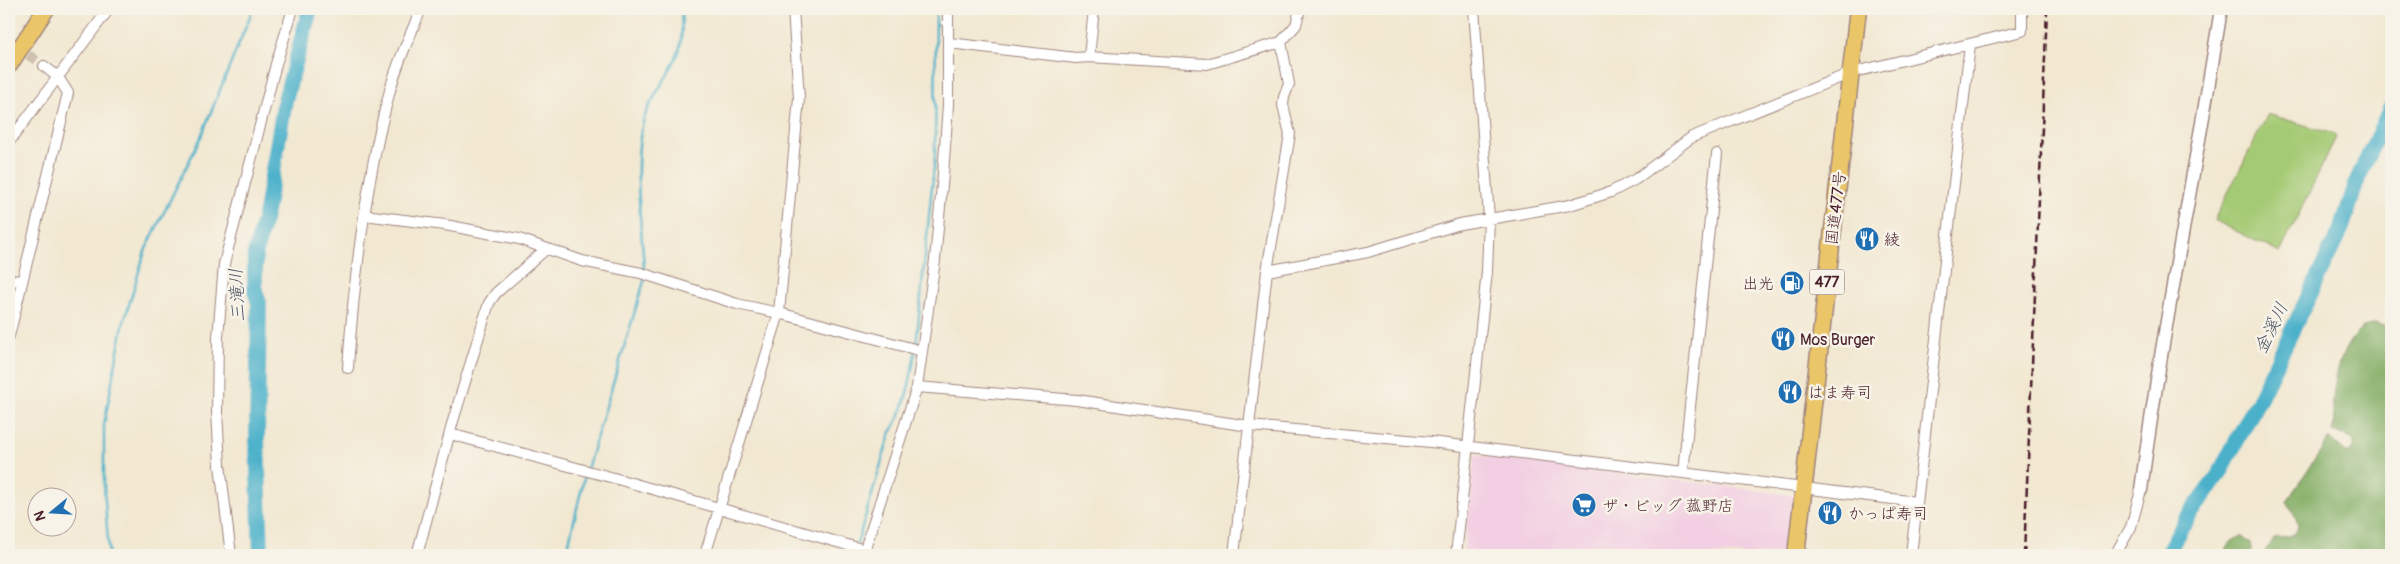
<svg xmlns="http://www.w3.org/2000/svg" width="2400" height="564" viewBox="0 0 2400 564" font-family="Pangolin,'Klee One',sans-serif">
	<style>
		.built { fill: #f2cfe2 }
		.green { fill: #a5ca75; stroke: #787450 }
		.forest { fill: #84ae66; stroke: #676648 }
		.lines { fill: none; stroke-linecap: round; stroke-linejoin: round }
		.stream { stroke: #4bb1ca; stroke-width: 2.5 }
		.river { stroke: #4bb1ca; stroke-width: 16 }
		.minor-tunnel { stroke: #d0c0b0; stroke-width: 10; stroke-dasharray: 10 5; stroke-linecap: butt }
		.minor-casing { stroke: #9e847e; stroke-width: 12 }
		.tertiary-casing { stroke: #9e847e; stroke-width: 15 }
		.trunk-casing { stroke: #9e847e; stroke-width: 19 }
		.minor { stroke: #fff; stroke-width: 10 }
		.tertiary { stroke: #fff; stroke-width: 12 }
		.trunk { stroke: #ebc669; stroke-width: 16 }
		.rail { stroke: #4a1f2b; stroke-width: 2.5; stroke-dasharray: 8 4; stroke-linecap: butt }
		.labels { text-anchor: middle; stroke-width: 5; stroke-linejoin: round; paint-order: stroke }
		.shield { fill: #f7f3e8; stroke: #7e5f64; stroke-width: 1 }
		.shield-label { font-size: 15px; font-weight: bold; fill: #4a1f2b }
		.street-label { font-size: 16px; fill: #4a1f2b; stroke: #f7f3e8 }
		.poi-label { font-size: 16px; fill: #4a1f2b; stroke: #f7f3e8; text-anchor: start }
		.water-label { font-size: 18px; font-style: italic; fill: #4a5263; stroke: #f7f3e8 }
	</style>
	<rect width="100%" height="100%" fill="#f7f3e8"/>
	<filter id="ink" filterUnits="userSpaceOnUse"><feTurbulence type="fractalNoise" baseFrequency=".02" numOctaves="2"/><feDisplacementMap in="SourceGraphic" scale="10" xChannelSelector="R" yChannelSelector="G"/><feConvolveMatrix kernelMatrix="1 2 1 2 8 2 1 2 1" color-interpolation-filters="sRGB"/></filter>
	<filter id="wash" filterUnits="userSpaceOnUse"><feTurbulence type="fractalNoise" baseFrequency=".0096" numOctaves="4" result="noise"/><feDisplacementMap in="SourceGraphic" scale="20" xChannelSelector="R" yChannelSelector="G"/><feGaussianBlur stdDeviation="1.12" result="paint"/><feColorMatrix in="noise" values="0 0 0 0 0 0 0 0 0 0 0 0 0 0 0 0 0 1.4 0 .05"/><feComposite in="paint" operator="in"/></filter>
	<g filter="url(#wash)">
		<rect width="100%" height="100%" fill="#f2e8d1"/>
		<path class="built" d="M1475,455L1796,495L1790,555H1463Z"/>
		<path class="green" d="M2268,114L2337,135L2280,253L2214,220Z"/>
		<path class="forest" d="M2375,323L2385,326L2391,323V555H2262L2275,538C2280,537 2288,537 2292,535C2306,528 2290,509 2287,501L2329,438L2346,453H2350L2354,446C2351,433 2343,436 2332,432C2336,421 2332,412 2333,401C2334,374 2345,329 2375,323Z
			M2242,536L2250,544L2252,555H2221L2232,541Z"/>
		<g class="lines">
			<path class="stream" d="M644,270C642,228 632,162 643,122C650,96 671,76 679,50C683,37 682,22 681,9
				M916,346L935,156L936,9
				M587,469L645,278
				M857,544L890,434C905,411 911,379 915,352
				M109,555L104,487V424L123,325L145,251L200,139L253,9
				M566,555L585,474"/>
			<path class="river" d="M261,555L257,439L259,303L255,291V254L266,212L285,100L310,9
				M2166,555L2186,520L2218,476L2261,395L2342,227L2358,178L2391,107"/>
		</g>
	</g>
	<g filter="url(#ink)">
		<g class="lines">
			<path class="minor-tunnel" d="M16,46L44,66"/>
			<defs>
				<path id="minor" d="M9,11L10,9
					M9,41L10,42
					M949,43L1076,58L1089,57L1094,9
					M1089,57L1207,64L1281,42
					M9,142L109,9
					M364,215L445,225L519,239L582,261L641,273L737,304L779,313L922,351
					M1267,271L1368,252L1460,224L1570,205L1611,192L1636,179L1692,137L1851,73L2022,31V9
					M9,280L22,281
					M9,336L68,93L58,77L44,66
					M348,368C354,277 365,186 388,98C395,68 409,38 421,9
					M917,387L1077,400L1249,426L1431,442L1917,502
					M450,434L614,478L865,550
					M1683,472L1717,154
					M231,555L220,465L217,412L218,337L224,264L276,64L293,9
					M417,555L453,421L489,303L496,293L546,249
					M705,555L779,313L799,98L793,9
					M863,555L917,387L935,260L943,174L948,105V9
					M1234,555L1267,271L1290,134L1283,105L1284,97L1289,84L1281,42L1296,25L1300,9
					M1456,555L1487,272L1489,218L1474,9
					M1911,555L1970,45
					M2115,555L2131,527L2141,490"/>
				<path id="tertiary" d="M2141,490C2162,329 2196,169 2221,9"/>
				<path id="trunk" d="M9,65L46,9
					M1796,555L1858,9"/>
			</defs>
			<use href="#minor" class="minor-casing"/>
			<use href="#tertiary" class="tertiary-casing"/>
			<use href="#trunk" class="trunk-casing"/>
			<use href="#minor" class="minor"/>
			<use href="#tertiary" class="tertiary"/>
			<use href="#trunk" class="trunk"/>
			<path class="rail" d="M2024,555L2047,9"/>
		</g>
	</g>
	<defs>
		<symbol id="restaurant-disc" viewBox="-11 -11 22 22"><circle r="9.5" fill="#1f6fb2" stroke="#f7f3e8"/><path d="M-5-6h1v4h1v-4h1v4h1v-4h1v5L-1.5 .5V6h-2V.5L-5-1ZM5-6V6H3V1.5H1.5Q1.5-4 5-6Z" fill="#fff"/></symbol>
		<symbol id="fuel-disc" viewBox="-11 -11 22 22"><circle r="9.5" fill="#1f6fb2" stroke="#f7f3e8"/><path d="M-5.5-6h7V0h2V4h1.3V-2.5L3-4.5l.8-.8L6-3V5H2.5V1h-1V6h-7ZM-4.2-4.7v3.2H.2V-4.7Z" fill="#fff"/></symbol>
		<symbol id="supermarket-disc" viewBox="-11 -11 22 22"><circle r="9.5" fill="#1f6fb2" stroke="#f7f3e8"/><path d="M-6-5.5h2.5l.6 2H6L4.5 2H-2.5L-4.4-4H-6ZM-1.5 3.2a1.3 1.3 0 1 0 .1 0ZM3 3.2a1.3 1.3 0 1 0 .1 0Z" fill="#fff"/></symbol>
	</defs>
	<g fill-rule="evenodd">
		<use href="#restaurant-disc" x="1853" y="225" width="28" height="28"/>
		<use href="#fuel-disc" x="1778" y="269" width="28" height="28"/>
		<use href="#restaurant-disc" x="1769" y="325" width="28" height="28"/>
		<use href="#restaurant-disc" x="1776" y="378" width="28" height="28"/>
		<use href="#supermarket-disc" x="1570" y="491" width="28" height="28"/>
		<use href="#restaurant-disc" x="1816" y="499" width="28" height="28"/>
	</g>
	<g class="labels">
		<rect class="shield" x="1809.5" y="269.5" width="35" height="25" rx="4"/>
		<g class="shield-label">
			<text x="1827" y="287">477</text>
		</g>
		<g class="street-label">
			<text transform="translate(1835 208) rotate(-83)" y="6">国道477号</text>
		</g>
		<g class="poi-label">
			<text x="1884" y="245">綾</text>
			<text x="1774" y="289" text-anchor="end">出光</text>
			<text x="1800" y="345">Mos Burger</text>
			<text x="1808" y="398">はま寿司</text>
			<text x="1602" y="511">ザ・ビッグ 菰野店</text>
			<text x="1848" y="519">かっぱ寿司</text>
		</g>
		<g class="water-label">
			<text transform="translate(237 295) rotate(-93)" y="6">三滝川</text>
			<text transform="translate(2271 328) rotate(-64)" y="6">金溪川</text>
		</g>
	</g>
	<rect width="2400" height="564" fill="none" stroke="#f7f3e8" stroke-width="30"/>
	<g transform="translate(52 512) rotate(252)"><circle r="24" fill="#f7f3e8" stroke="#b29e9c"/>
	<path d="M0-4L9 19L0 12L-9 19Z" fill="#1f6fb2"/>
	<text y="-8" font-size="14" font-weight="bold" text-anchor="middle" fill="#4a1f2b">N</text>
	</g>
</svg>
